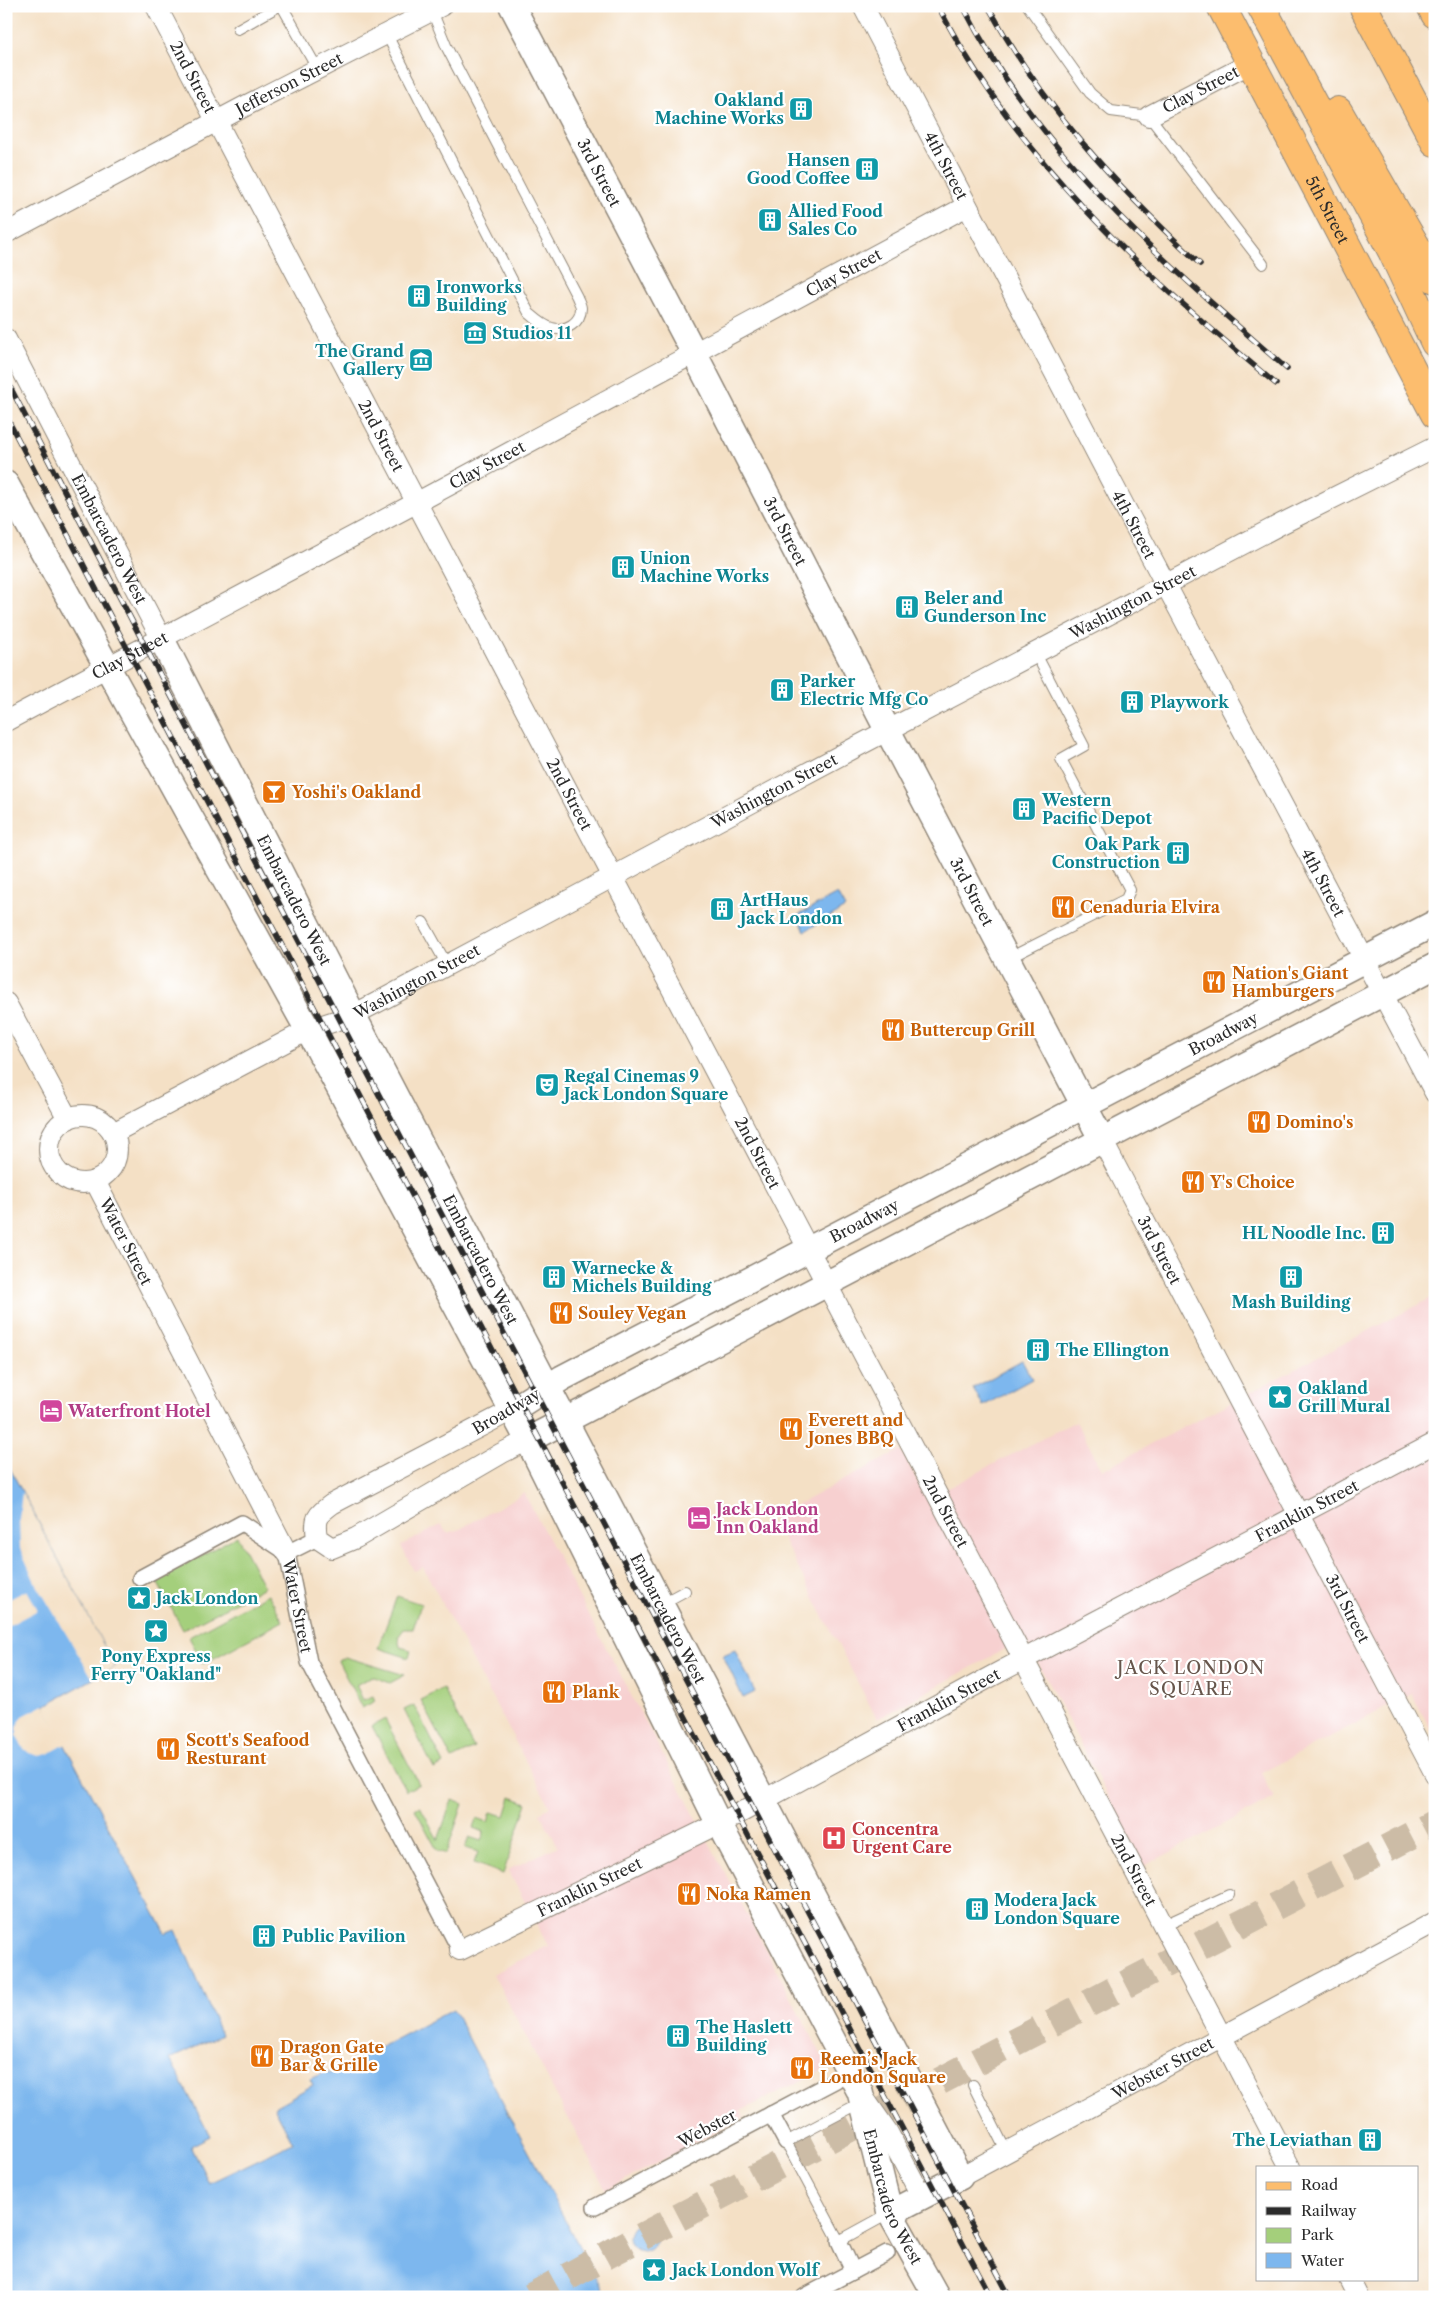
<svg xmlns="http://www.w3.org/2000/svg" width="1441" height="2303" viewBox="0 0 1441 2303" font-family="'Libre Caslon Text',serif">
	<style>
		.built { fill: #f7d0d0 }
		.green { fill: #a4cf7b; stroke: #687d53 }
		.water { fill: #7db7ee; stroke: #54718c }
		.pier { fill: #f4e0c5 }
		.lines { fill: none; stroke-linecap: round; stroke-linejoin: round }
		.primary-tunnel { stroke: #ccbca6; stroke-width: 28; stroke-dasharray: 28 14; stroke-linecap: butt }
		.service-casing { stroke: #908678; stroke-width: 12 }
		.pedestrian-casing { stroke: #908678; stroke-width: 18 }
		.minor-casing { stroke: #908678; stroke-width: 22 }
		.tertiary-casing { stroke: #908678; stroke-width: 28 }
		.primary-casing { stroke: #908678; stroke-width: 30 }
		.motorway-casing { stroke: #908678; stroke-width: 30 }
		.service { stroke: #fff; stroke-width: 10 }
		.pedestrian { stroke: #fff; stroke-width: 15 }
		.minor { stroke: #fff; stroke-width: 20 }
		.tertiary { stroke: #fff; stroke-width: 25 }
		.primary { stroke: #fcbd6e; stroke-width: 28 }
		.motorway { stroke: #fcbd6e; stroke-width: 28 }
		.rail-casing { stroke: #2b2b2b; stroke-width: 5.5 }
		.rail { stroke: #fff; stroke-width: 4; stroke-dasharray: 11; stroke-linecap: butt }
		.labels { text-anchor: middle; stroke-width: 4.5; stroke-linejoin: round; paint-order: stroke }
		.street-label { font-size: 16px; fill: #2b2b2b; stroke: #fff }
		.culture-label { font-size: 16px; font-weight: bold; fill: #0d838f; stroke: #fff; text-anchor: start }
		.food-label { font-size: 16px; font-weight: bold; fill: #c56008; stroke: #fff; text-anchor: start }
		.hotel-label { font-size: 16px; font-weight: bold; fill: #b23c85; stroke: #fff; text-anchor: start }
		.health-label { font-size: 16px; font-weight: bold; fill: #be3a42; stroke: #fff; text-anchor: start }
		.neighbourhood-label { font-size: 18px; letter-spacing: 1px; fill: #67564c; stroke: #fff }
	</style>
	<rect width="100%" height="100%" fill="#fff"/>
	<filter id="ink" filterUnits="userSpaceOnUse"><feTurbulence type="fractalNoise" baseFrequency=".02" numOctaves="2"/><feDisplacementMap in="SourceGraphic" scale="10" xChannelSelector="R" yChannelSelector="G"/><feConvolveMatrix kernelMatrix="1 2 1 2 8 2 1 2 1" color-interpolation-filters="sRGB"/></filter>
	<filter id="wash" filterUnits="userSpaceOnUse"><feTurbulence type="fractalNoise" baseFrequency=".0096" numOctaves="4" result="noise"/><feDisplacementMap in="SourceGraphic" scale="20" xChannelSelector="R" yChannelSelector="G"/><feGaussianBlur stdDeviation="1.12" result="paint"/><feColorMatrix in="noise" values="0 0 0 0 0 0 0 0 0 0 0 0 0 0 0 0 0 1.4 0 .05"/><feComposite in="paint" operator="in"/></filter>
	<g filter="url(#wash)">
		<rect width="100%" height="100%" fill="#f4e0c5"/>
		<path class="built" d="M1435,1296V1733L1433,1734L1412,1694L1261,1773L1274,1798L1144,1866L1025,1638L877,1719L772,1518L901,1450L927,1499L1076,1421L1102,1470Z
			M524,1493L828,2067L741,2111L744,2117L606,2190L493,1974L548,1946L508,1870L558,1846L540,1813L550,1807L423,1567L414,1571L401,1546L441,1525L447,1533L460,1529Z"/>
		<path class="green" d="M237,1536L264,1587L183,1630L156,1580Z
			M268,1594L283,1621L203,1664L189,1637Z
			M397,1596L421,1604L413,1629H404L398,1637L400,1647L411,1650L409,1658L378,1648Z
			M345,1657L405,1675L390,1683L372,1676L356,1685L363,1700L373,1696L375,1701L362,1708L338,1661Z
			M443,1689L474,1748L452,1759L421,1700Z
			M414,1705L444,1764L434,1769L404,1710Z
			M385,1719L419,1784L406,1791L372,1726Z
			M511,1797L527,1803L503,1874L474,1863L478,1852L465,1848L469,1837L481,1841L484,1832L473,1828L477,1818L488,1822L491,1812L505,1816Z
			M452,1800L463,1804L446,1854L437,1850L415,1809L420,1806L438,1840Z"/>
		<path class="water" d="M837,894L845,908L805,931L797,916Z
			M1022,1361L1032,1379L983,1406L973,1388Z
			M6,1461L115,1667L44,1706L166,1934L176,1930L221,2035L170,2059L210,2136L191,2146L209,2183L293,2143L274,2107L313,2085L310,2079L327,2071L329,2074L453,2009L606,2297H6Z
			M735,1650L755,1692L743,1698L723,1655Z
			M629 2237a14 14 0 1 1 28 0a14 14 0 1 1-28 0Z"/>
		<path class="pier" d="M22,1492L115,1667L93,1679L34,1580L20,1548L19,1519Z
			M27,1590L38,1610L6,1627V1601Z
			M44,1705L66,1744L48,1754L39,1756L29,1753L22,1747L17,1736V1726L23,1716Z"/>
	</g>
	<g filter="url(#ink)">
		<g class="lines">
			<path class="primary-tunnel" d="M531,2297L618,2249L1435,1823"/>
			<defs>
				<path id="service" d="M282,6L318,70
					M1028,6L1090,93L1111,111L1149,116L1263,264
					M238,29L279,6
					M387,35L529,313C536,319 543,326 552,328C565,332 581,323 581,308C581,305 578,300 577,297L447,48L432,11
					M423,922L447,965
					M1007,959L1126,899L1130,890L1061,759L1084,746L1036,654
					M661,1604L685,1591
					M1162,1926L1229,1895
					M973,2085L1006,2151
					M862,2102L786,2142L839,2241L890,2213"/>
				<g id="pedestrian">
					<path id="s1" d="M287,1553L309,1662L460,1950"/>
					<path d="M287,1553L317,1538"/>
					<path d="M140,1578L242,1523L286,1552"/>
					<path d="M771,2114L786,2142"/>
					<path d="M595,2207L836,2080"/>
					<path d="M839,2241L853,2271"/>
					<path d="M804,2297L887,2253"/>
				</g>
				<g id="minor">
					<path id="s2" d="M156,6L1290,2167"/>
					<path id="s3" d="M863,6L1130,517L1435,1093"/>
					<path id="s4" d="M1149,116L1251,63"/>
					<path id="s5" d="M6,233L249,104L441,6"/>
					<path id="s6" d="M6,339L161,638"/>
					<path id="s7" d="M6,721L429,496L967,206"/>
					<path d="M6,1003L68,1119"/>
					<circle cx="83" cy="1149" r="34"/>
					<path id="s8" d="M113,1133L308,1030L353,1015L378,1002L856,747L1283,523L1435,447"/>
					<path id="s9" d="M1102,1140L1435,1774"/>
					<path id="s10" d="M95,1181L287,1553"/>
					<path d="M512,1410L332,1504C316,1516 314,1518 317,1538L332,1548L356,1538L502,1453L528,1440"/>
					<path id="s11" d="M460,1950L738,1814L992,1676L1435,1443"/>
					<path d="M864,2098L887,2131L922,2197"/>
					<path id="s12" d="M960,2177L1435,1922"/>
					<path d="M1349,2279L1358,2297"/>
				</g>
				<g id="tertiary">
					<path id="s13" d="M512,6L694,353L888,731L1102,1140"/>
					<path id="s14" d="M6,484L308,1030L528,1440L719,1824L860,2092L890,2213L937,2297"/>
					<path id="s15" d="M161,638L353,1015L960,2177L890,2213"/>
					<path id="s16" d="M512,1410L562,1378L1435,923"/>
					<path d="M528,1440L1435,966"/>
				</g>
				<g id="primary">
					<path id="s17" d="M1221,6L1435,414"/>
				</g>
				<path id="motorway" d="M1261,6L1392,251L1435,343
					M1363,6L1435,142
					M1431,6L1435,14
					M1338,111L1435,279"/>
			</defs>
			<use href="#service" class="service-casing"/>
			<use href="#pedestrian" class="pedestrian-casing"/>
			<use href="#minor" class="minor-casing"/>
			<use href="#tertiary" class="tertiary-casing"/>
			<use href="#primary" class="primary-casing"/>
			<use href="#motorway" class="motorway-casing"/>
			<use href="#service" class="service"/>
			<use href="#pedestrian" class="pedestrian"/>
			<use href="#minor" class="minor"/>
			<use href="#tertiary" class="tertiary"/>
			<use href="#primary" class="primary"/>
			<use href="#motorway" class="motorway"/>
			<defs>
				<path id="rail" d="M938,6C1020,163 1142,272 1276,384
					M963,6C1038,154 1164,262 1287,369
					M988,6C1042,106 1117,187 1200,264
					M6,379L356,1051L1010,2297
					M6,416L521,1404L991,2297"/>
			</defs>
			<use href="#rail" class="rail-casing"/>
			<use href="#rail" class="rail"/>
		</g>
	</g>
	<defs>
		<symbol id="building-square" viewBox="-11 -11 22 22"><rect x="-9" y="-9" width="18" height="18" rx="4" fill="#0f9aa8" stroke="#fff"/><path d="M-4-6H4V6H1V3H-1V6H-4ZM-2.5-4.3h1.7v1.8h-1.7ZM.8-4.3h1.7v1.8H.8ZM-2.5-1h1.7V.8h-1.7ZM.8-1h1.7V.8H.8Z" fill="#fff"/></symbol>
		<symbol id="museum-square" viewBox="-11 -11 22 22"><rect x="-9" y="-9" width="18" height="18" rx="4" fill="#0f9aa8" stroke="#fff"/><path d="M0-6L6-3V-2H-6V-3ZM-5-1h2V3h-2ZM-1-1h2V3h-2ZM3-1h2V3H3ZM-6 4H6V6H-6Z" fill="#fff"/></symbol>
		<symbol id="bar-square" viewBox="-11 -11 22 22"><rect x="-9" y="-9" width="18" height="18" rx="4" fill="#e8710a" stroke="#fff"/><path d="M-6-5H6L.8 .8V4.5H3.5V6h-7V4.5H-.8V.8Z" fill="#fff"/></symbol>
		<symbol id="restaurant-square" viewBox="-11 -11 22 22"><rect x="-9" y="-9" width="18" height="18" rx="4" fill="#e8710a" stroke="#fff"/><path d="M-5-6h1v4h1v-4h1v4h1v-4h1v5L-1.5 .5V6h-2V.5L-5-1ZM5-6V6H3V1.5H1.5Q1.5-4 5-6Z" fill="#fff"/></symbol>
		<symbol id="theatre-square" viewBox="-11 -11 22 22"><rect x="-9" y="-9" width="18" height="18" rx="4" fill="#0f9aa8" stroke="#fff"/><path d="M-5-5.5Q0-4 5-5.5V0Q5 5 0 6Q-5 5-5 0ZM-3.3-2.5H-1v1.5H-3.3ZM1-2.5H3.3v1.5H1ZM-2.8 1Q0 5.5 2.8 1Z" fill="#fff"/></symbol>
		<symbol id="sight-square" viewBox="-11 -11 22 22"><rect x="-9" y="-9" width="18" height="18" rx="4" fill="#0f9aa8" stroke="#fff"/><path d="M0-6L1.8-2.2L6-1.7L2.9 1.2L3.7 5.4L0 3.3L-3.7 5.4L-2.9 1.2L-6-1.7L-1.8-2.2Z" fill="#fff"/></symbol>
		<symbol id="hotel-square" viewBox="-11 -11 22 22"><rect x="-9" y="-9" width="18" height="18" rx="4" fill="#d1479c" stroke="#fff"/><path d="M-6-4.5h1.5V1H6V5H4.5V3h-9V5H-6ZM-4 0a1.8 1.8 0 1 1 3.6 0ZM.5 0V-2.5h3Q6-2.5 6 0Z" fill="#fff"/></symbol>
		<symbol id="hospital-square" viewBox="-11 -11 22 22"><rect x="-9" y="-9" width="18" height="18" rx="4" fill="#e0444e" stroke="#fff"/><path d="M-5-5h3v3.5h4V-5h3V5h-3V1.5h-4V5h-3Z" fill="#fff"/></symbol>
	</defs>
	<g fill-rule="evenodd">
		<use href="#building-square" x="787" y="95" width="28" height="28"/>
		<use href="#building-square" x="853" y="155" width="28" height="28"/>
		<use href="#building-square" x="756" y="206" width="28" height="28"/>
		<use href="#building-square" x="405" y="282" width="28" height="28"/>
		<use href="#museum-square" x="461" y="319" width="28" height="28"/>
		<use href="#museum-square" x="407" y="346" width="28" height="28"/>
		<use href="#building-square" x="609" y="553" width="28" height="28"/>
		<use href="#building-square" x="893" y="593" width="28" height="28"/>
		<use href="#building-square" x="768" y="676" width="28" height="28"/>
		<use href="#building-square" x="1118" y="688" width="28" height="28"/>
		<use href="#bar-square" x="260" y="778" width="28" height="28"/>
		<use href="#building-square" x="1010" y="795" width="28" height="28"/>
		<use href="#building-square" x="1164" y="839" width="28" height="28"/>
		<use href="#restaurant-square" x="1049" y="893" width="28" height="28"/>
		<use href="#building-square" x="708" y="895" width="28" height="28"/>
		<use href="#restaurant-square" x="1200" y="968" width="28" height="28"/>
		<use href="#restaurant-square" x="879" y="1016" width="28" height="28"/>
		<use href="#theatre-square" x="533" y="1071" width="28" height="28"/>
		<use href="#restaurant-square" x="1245" y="1108" width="28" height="28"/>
		<use href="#restaurant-square" x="1179" y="1168" width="28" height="28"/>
		<use href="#building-square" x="1369" y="1219" width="28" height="28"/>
		<use href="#building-square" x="540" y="1263" width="28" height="28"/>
		<use href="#building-square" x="1277" y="1263" width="28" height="28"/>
		<use href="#restaurant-square" x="547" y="1299" width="28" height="28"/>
		<use href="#building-square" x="1024" y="1336" width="28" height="28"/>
		<use href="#sight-square" x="1266" y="1383" width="28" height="28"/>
		<use href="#hotel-square" x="37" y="1397" width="28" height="28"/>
		<use href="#restaurant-square" x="777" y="1415" width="28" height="28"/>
		<use href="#hotel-square" x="685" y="1504" width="28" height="28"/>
		<use href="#sight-square" x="125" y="1584" width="28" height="28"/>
		<use href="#sight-square" x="142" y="1617" width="28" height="28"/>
		<use href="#restaurant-square" x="540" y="1678" width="28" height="28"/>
		<use href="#restaurant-square" x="154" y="1735" width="28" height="28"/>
		<use href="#hospital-square" x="820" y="1824" width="28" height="28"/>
		<use href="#restaurant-square" x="675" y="1880" width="28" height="28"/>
		<use href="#building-square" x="963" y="1895" width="28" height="28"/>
		<use href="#building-square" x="250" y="1922" width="28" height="28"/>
		<use href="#building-square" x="664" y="2022" width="28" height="28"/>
		<use href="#restaurant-square" x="248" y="2042" width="28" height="28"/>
		<use href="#restaurant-square" x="788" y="2054" width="28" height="28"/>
		<use href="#building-square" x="1356" y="2126" width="28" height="28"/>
		<use href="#sight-square" x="640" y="2256" width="28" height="28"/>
	</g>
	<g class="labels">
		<g class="street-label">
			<text dy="6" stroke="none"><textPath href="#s2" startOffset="80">2nd Street</textPath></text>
			<text dy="6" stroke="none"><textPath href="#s5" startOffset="320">Jefferson Street</textPath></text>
			<text dy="6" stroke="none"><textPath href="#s4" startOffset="58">Clay Street</textPath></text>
			<text dy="6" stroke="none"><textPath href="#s3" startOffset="180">4th Street</textPath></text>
			<text dy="6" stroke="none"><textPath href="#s13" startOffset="188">3rd Street</textPath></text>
			<text dy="6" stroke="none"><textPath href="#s17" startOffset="230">5th Street</textPath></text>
			<text dy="6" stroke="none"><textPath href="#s7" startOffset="950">Clay Street</textPath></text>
			<text dy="6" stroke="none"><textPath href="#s2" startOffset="485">2nd Street</textPath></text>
			<text dy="6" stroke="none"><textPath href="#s7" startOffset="545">Clay Street</textPath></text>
			<text dy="6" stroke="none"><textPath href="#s3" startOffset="585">4th Street</textPath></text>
			<text dy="6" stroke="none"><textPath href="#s13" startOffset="592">3rd Street</textPath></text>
			<text dy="6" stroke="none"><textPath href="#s6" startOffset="225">Embarcadero West</textPath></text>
			<text dy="6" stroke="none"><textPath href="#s8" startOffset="1150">Washington Street</textPath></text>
			<text dy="6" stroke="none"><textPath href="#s7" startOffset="140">Clay Street</textPath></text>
			<text dy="6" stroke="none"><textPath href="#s8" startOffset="745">Washington Street</textPath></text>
			<text dy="6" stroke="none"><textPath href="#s2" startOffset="890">2nd Street</textPath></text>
			<text dy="6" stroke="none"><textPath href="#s3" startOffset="990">4th Street</textPath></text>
			<text dy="6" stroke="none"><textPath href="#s13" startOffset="998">3rd Street</textPath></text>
			<text dy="6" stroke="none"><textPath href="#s15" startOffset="294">Embarcadero West</textPath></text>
			<text dy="6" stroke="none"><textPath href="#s8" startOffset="340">Washington Street</textPath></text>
			<text dy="6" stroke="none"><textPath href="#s16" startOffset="805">Broadway</textPath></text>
			<text dy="6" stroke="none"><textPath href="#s2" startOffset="1295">2nd Street</textPath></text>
			<text dy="6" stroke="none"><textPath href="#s16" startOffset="400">Broadway</textPath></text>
			<text dy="6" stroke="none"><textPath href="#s10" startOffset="68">Water Street</textPath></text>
			<text dy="6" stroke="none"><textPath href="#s9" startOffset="124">3rd Street</textPath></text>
			<text dy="6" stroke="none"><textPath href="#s15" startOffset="699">Embarcadero West</textPath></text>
			<text transform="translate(506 1411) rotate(-30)" y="6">Broadway</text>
			<text dy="6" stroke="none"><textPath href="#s11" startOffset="954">Franklin Street</textPath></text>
			<text dy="6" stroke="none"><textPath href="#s2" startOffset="1700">2nd Street</textPath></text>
			<text dy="6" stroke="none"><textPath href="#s1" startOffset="54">Water Street</textPath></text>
			<text dy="6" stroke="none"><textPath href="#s9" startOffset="529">3rd Street</textPath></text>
			<text dy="6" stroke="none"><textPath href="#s15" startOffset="1104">Embarcadero West</textPath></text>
			<text dy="6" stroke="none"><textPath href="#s11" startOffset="549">Franklin Street</textPath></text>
			<text dy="6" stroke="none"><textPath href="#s2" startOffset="2105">2nd Street</textPath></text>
			<text dy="6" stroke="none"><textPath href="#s11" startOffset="144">Franklin Street</textPath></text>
			<text dy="6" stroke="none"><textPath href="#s12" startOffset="230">Webster Street</textPath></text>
			<text transform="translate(707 2128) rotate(-28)" y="6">Webster</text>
			<text dy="6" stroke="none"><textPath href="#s14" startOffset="1931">Embarcadero West</textPath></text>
		</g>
		<g class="culture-label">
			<text x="784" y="106" text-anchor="end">Oakland<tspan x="784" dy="18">Machine Works</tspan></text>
			<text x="850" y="166" text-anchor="end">Hansen<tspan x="850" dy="18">Good Coffee</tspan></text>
			<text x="788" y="217">Allied Food<tspan x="788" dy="18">Sales Co</tspan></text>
			<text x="436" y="293">Ironworks<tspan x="436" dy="18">Building</tspan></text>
			<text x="492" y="339">Studios 11</text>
			<text x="404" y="357" text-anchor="end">The Grand<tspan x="404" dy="18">Gallery</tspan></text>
			<text x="640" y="564">Union<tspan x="640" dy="18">Machine Works</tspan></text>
			<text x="924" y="604">Beler and<tspan x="924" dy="18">Gunderson Inc</tspan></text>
			<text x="800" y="687">Parker<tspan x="800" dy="18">Electric Mfg Co</tspan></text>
			<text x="1150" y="708">Playwork</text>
			<text x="1042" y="806">Western<tspan x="1042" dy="18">Pacific Depot</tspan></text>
			<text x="1160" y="850" text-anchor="end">Oak Park<tspan x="1160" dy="18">Construction</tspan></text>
			<text x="740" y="906">ArtHaus<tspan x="740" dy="18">Jack London</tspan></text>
			<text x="564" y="1082">Regal Cinemas 9<tspan x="564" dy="18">Jack London Square</tspan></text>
			<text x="1366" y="1239" text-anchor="end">HL Noodle Inc.</text>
			<text x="572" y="1274">Warnecke &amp;<tspan x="572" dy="18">Michels Building</tspan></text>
			<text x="1291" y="1308" text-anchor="middle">Mash Building</text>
			<text x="1056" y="1356">The Ellington</text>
			<text x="1298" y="1394">Oakland<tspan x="1298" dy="18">Grill Mural</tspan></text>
			<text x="156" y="1604">Jack London</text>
			<text x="156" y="1662" text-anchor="middle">Pony Express<tspan x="156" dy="18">Ferry "Oakland"</tspan></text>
			<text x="994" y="1906">Modera Jack<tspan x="994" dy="18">London Square</tspan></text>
			<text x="282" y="1942">Public Pavilion</text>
			<text x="696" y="2033">The Haslett<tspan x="696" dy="18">Building</tspan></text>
			<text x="1352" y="2146" text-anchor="end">The Leviathan</text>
			<text x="672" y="2276">Jack London Wolf</text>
		</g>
		<g class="food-label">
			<text x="292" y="798">Yoshi's Oakland</text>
			<text x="1080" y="913">Cenaduria Elvira</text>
			<text x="1232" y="979">Nation's Giant<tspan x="1232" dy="18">Hamburgers</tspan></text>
			<text x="910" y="1036">Buttercup Grill</text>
			<text x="1276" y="1128">Domino's</text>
			<text x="1210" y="1188">Y's Choice</text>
			<text x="578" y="1319">Souley Vegan</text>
			<text x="808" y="1426">Everett and<tspan x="808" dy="18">Jones BBQ</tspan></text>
			<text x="572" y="1698">Plank</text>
			<text x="186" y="1746">Scott's Seafood<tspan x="186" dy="18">Resturant</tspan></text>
			<text x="706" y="1900">Noka Ramen</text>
			<text x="280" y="2053">Dragon Gate<tspan x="280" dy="18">Bar &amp; Grille</tspan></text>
			<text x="820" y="2065">Reem’s Jack<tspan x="820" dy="18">London Square</tspan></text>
		</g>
		<g class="hotel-label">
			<text x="68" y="1417">Waterfront Hotel</text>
			<text x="716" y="1515">Jack London<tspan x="716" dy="18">Inn Oakland</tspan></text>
		</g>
		<g class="health-label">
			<text x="852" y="1835">Concentra<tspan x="852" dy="18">Urgent Care</tspan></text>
		</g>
		<g class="neighbourhood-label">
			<text x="1191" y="1674">JACK LONDON<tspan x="1191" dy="21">SQUARE</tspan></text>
		</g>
	</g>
	<rect width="1441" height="2303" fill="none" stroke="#fff" stroke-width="25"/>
	<rect x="1256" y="2166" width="162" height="115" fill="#ffffff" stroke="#aaaaaa"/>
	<rect x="1266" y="2182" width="25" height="8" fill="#fcbd6e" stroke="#aaaaaa"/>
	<text x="1301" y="2190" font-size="15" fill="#2b2b2b">Road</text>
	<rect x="1266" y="2207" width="25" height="8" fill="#2b2b2b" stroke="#aaaaaa"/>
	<text x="1301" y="2216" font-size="15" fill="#2b2b2b">Railway</text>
	<rect x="1266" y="2228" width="25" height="15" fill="#a4cf7b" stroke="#aaaaaa"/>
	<text x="1301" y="2240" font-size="15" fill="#2b2b2b">Park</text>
	<rect x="1266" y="2253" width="25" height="15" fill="#7db7ee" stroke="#aaaaaa"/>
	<text x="1301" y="2266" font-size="15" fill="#2b2b2b">Water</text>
</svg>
